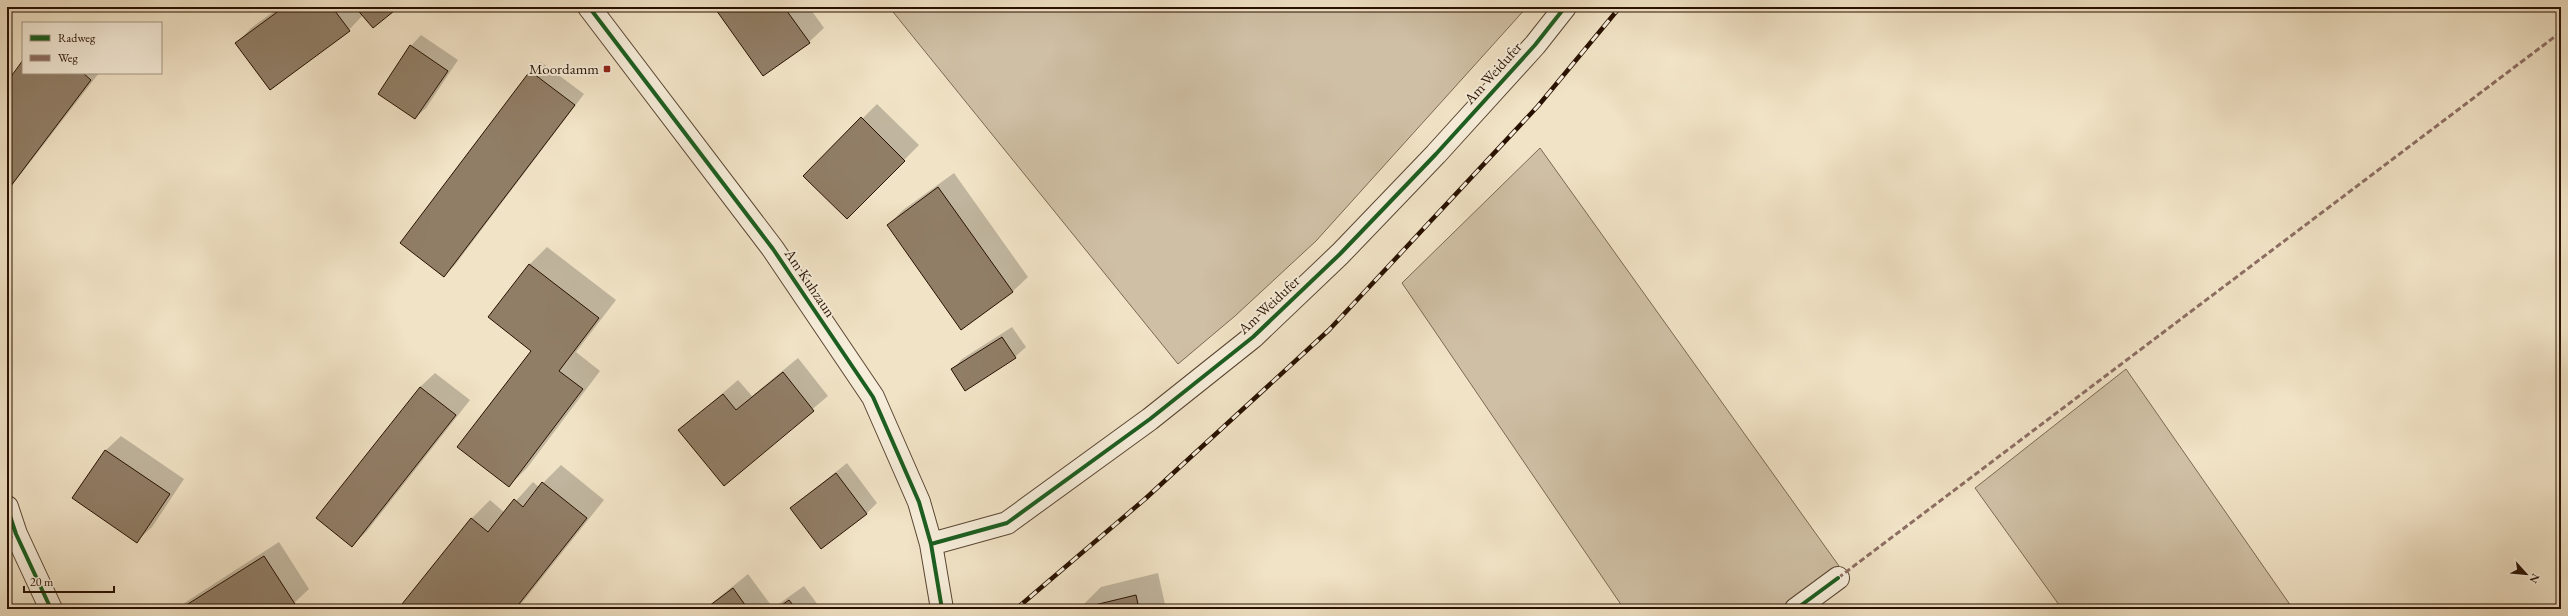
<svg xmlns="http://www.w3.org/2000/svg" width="2568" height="616" viewBox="0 0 2568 616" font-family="'EB Garamond',serif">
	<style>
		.green { fill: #cfbfa4; stroke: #7c6852 }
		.shadow { fill: #0003 }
		.building { fill: #917e67; stroke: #281100 }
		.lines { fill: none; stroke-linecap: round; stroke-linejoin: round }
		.minor-casing { stroke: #5a4632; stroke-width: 24 }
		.minor { stroke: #f6edda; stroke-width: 22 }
		.rail-casing { stroke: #281100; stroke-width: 4.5 }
		.rail { stroke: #f6edda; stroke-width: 3; stroke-dasharray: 9; stroke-linecap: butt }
		.quiet { stroke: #8d6e63; stroke-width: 3; stroke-dasharray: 6 3; stroke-linecap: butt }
		.cycleway-casing { stroke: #f6edda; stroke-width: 6 }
		.cycleway { stroke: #1b5e20; stroke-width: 4 }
		.poi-dot { fill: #8f2418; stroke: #f6edda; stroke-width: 1.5 }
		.labels { text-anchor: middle; stroke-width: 4; stroke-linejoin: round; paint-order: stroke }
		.poi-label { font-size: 15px; fill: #281100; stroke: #f6edda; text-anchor: end }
		.street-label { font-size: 15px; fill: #281100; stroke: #f6edda }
	</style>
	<rect width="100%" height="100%" fill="#f1e3c6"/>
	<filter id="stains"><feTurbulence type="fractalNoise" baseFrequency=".005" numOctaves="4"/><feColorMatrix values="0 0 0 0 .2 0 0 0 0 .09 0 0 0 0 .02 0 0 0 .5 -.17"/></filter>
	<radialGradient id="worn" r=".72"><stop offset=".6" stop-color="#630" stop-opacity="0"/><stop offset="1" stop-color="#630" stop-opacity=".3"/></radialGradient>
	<path class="green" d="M889,7H1527L1316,241L1235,316L1178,364Z
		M1540,148L1839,566L1780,609H1624L1402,283Z
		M2126,369L2293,609H2062L1975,488Z"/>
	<path class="shadow" d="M280,7H397L363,15L349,30L237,43L251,28Z
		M715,7H809L824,28L809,42Z
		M421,35L458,60L426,108L415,118L411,46Z
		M23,62V73H99L7,192V83Z
		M541,62L584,94L455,265L444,276L531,72Z
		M877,104L919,145L847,218L805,176Z
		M954,173L1028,277L1013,291L962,328L888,225L903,210Z
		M547,247L616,300L576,352L600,371L527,468L509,486L532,350L529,265Z
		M1012,327L1026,347L1015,357L952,370L962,359Z
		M798,358L828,396L724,484L680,430L738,380L752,396Z
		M435,373L470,400L367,531L352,546L420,387Z
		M121,436L184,479L152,527L137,541L73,498L106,450Z
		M847,463L877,503L866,514L791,508Z
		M561,465L604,500L517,609H400L472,518L490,500L505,513L533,482L539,487Z
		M279,542L309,589L294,603L285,609H175Z
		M1158,573L1166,609H1079L1101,587Z
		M748,574L773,608L804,586L821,609H705Z"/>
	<path class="building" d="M284,7H332L350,31L270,90L235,43Z
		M355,7H399L373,28Z
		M714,7H784L810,43L763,76Z
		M410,45L448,71L415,119L378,94Z
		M23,60V73H83L91,80L7,191V82Z
		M530,71L575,105L444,277L400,243Z
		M861,117L905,161L847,219L803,176Z
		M938,187L1013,292L961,330L887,225Z
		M529,264L599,318L559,371L583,389L509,487L457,447L531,351L488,317Z
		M1002,337L1016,358L965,391L951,369Z
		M783,372L814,411L724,486L678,430L723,394L736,410Z
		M420,387L456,415L352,547L316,518Z
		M105,450L170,494L137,543L72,498Z
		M836,473L867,514L821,549L790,508Z
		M542,482L587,518L515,609H398L471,518L488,532L514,499L523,507Z
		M264,556L295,604L287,609H180Z
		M733,588L748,609H705Z
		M1136,595L1139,609H1078Z
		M789,600L796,609H776Z"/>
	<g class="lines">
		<defs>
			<path id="minor" d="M589,7L773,249L873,397L919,502L931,544L942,609
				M7,507L16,534L51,609
				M931,544L1007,523L1150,419L1253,337L1340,254L1436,154L1535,45L1565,7
				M1796,609L1838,578"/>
		</defs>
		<use href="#minor" class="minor-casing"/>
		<use href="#minor" class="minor"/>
		<defs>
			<path id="rail" d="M1016,609L1145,499L1329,330L1538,106L1620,7"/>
		</defs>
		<use href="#rail" class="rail-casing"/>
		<use href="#rail" class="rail"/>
		<path class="quiet" d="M7,539L16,534
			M1838,578L2561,32"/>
		<defs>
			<path id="cycleway" d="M589,7L773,249L873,397L919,502L931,544L942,609
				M7,507L16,534L51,609
				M931,544L1007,523L1150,419L1253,337L1340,254L1436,154L1535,45L1565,7
				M1796,609L1838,578"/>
		</defs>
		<use href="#cycleway" class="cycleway-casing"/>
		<use href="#cycleway" class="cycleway"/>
	</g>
	<rect class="poi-dot" x="603" y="65" width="8" height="8" rx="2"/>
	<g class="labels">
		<g class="poi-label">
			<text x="599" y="74">Moordamm</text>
		</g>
		<g class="street-label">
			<text transform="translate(1493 73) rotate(-48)" y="5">Am Weidufer</text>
			<text transform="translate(810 283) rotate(56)" y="5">Am Kuhzaun</text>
			<text transform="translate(1269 305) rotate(-43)" y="5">Am Weidufer</text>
		</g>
	</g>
	<rect width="2568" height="616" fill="none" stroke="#f1e3c6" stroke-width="24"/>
	<rect x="8" y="8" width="2552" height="600" fill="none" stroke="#281100" stroke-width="2"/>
	<rect x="12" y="12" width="2544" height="592" fill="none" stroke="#281100"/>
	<rect x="22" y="22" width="140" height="52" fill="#f6edda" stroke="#a49583"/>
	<rect x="30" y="35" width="20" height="6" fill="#1b5e20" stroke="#a49583"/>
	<text x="58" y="42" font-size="12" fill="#281100">Radweg</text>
	<rect x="30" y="55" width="20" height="6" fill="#8d6e63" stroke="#a49583"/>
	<text x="58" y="62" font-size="12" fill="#281100">Weg</text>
	<g transform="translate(2526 574) rotate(117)" stroke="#f6edda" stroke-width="3" paint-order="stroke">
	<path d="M0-3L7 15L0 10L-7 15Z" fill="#281100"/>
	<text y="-6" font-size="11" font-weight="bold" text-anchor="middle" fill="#281100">N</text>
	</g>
	<path d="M24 586v6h90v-6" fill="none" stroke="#281100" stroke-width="2"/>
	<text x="30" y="586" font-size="12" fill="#281100" stroke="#f6edda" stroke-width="3" paint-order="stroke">20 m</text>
	<rect width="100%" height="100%" filter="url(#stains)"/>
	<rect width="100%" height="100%" fill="url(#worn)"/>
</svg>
